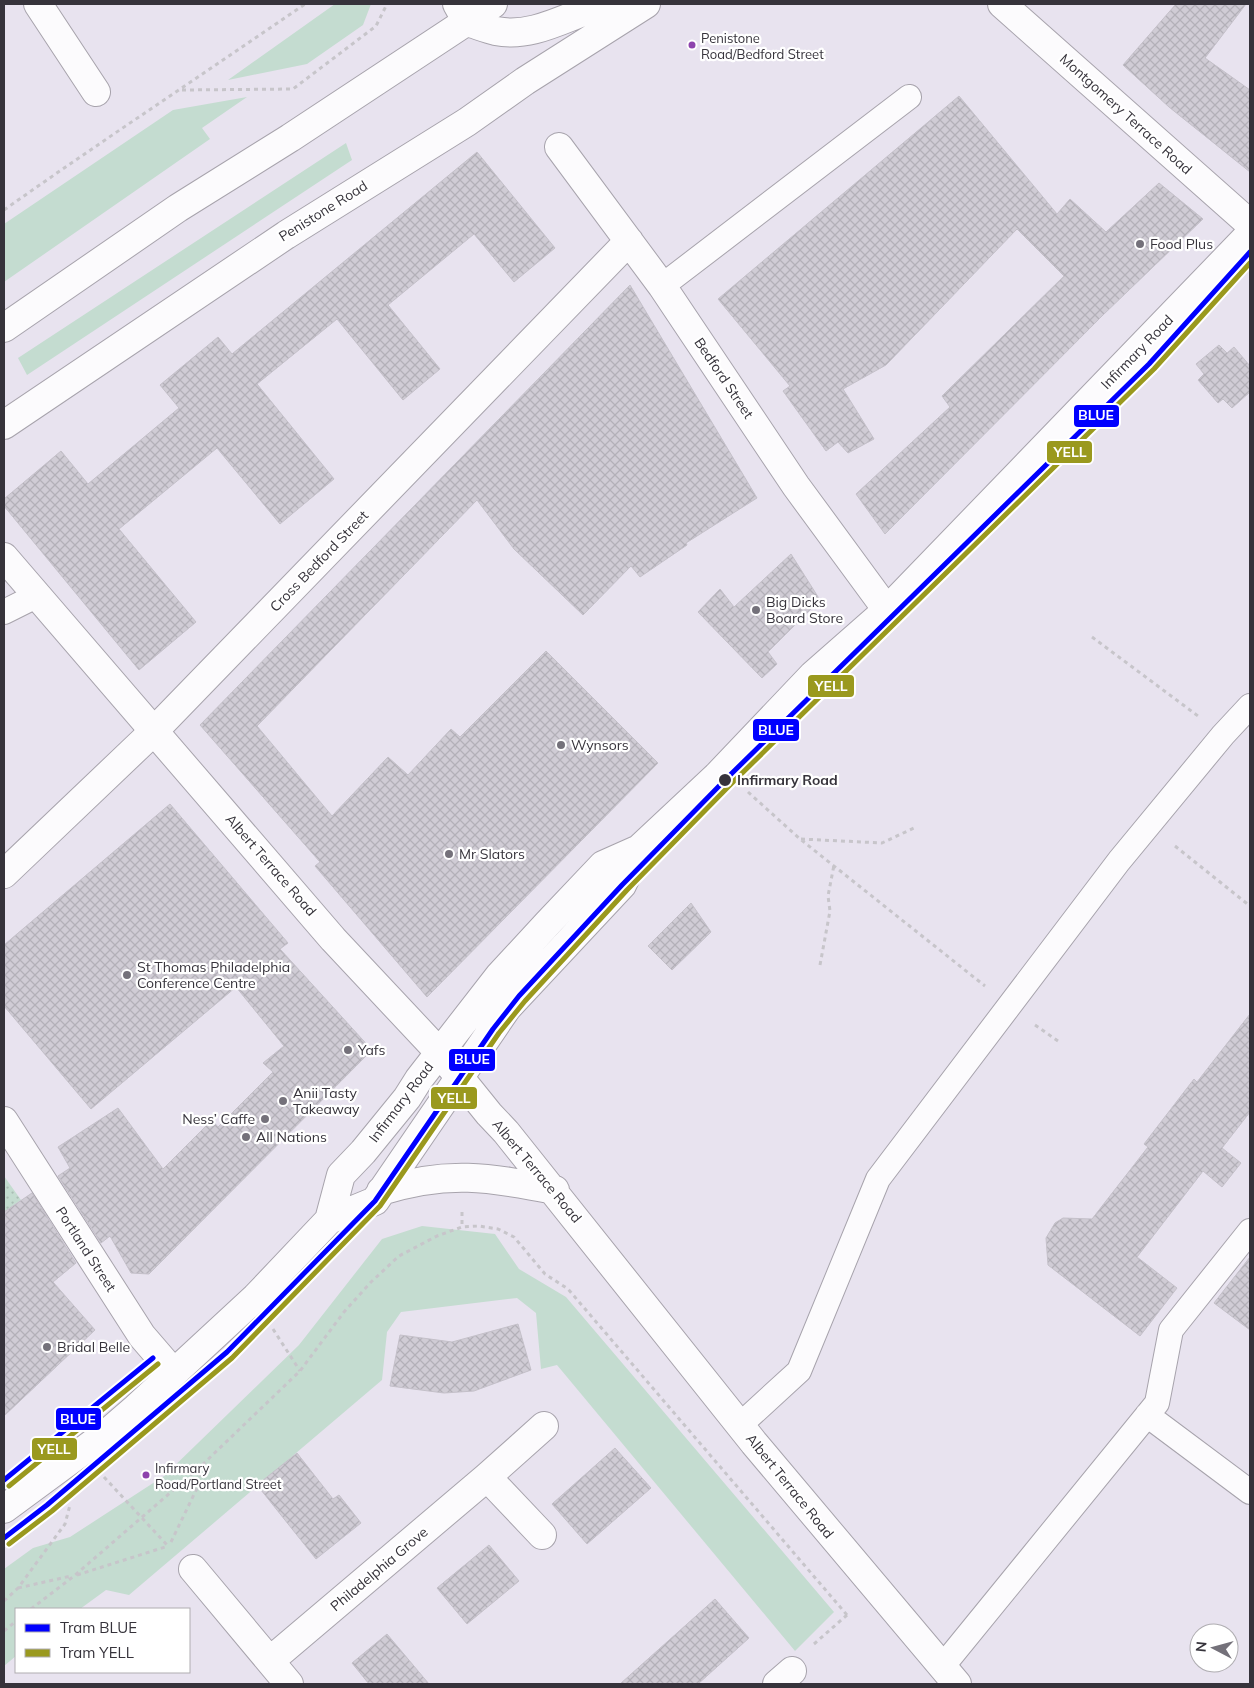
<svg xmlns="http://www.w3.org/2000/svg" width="1254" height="1688" viewBox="0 0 1254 1688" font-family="Mulish,sans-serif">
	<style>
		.grass { fill: #c4dcd0 }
		.garden { fill: url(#garden-dots) }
		.building { fill: url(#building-cross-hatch); stroke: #c4c0c9 }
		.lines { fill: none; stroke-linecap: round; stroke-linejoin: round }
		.service-casing { stroke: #a7a3ac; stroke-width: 26 }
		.minor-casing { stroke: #a7a3ac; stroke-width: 30 }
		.tertiary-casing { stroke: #a7a3ac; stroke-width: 30 }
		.secondary-casing { stroke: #a7a3ac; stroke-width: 30 }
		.trunk-casing { stroke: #a7a3ac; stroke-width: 30 }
		.path { stroke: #c7c5ca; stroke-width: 3; stroke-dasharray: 4 4; stroke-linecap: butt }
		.service { stroke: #fcfbfd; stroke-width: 24 }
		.minor { stroke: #fcfbfd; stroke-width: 28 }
		.tertiary { stroke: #fcfbfd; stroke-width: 28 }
		.secondary { stroke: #fcfbfd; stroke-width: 28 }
		.trunk { stroke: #fcfbfd; stroke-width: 28 }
		.tram-1-casing { stroke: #fff; stroke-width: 9 }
		.tram-2-casing { stroke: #fff; stroke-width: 9 }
		.tram-1 { stroke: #00f; stroke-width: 5 }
		.tram-2 { stroke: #9a991e; stroke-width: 5 }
		.bus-dot { fill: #8e44ad; stroke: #fff; stroke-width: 2 }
		.poi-dot { fill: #74717a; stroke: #fff; stroke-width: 2 }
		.stop-dot { fill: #36333b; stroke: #fff; stroke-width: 2 }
		.labels { text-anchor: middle; stroke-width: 4.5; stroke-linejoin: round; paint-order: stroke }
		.bus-label { font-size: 13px; fill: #36333b; stroke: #fff; text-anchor: start }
		.street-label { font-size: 14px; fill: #36333b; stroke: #fff }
		.poi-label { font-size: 14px; fill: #36333b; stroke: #fff; text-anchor: start }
		.stop-label { font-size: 14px; font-weight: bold; fill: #36333b; stroke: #fff; text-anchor: start }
		.line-badge { stroke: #fff; stroke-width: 2 }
		.badge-label { font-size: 14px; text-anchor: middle; font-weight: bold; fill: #fff }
	</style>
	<defs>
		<pattern id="garden-dots" width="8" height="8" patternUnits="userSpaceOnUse" patternTransform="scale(1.25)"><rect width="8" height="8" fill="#c4dcd0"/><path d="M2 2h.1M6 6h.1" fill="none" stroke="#a9bdb4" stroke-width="1.8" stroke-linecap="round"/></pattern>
		<pattern id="building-cross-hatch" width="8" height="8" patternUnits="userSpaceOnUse" patternTransform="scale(1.25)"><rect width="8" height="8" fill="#d0ccd5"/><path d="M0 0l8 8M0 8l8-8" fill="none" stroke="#b3b0b8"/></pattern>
	</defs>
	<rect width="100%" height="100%" fill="#e8e3ef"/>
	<path class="grass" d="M335,4H371L363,25L307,64L228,80Z
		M247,97L202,128L210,139L4,282V224L173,110Z
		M346,143L352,160L27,375L18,358Z
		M422,1226L495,1234L519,1269L566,1297L834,1612L795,1651L557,1365L541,1369L536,1313L517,1298L401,1312L387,1332L382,1380L129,1595L106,1590L80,1609H16V1656L4,1666V1569L33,1548L70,1537L164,1476L299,1345L382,1239Z"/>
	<path class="garden" d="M4,1176L21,1200L4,1212Z"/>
	<path class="building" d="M1176,4H1246L1205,58L1250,90V172L1169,107L1123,65Z
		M959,96L1057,214L1070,199L1106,232L1159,183L1203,219L1103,315L885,534L856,494L950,407L942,396L1064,276L1017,229L886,365L843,389L874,439L848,453L838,442L826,451L783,391L790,386L718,299Z
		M477,152L555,248L514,282L474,234L388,305L440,369L403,400L337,319L257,384L334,479L280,524L217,448L119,529L196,622L139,670L4,506V499L61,451L88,484L179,408L160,385L218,337L232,354Z
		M630,285L757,498L686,543L687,545L640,577L631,566L583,615L514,549L477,500L257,726L332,816L388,757L408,775L451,729L460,737L546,651L658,763L427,997L315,866L320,862L200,725Z
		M1219,345L1227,353L1234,347L1250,366V392L1232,408L1223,399L1218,403L1198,380L1204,374L1196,364Z
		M791,554L820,600L768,652L777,664L762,678L698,612L720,589L734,607Z
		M170,804L288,943L280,949L372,1050L149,1274L131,1273L110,1236L101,1243L58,1176L70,1168L58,1147L118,1108L163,1169L212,1120L218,1127L273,1072L263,1063L284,1046L236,987L91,1109L4,1006V945Z
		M691,903L711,932L672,970L648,946Z
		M1250,1014V1112L1222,1148L1241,1163L1222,1187L1203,1171L1137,1257L1177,1288L1140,1336L1048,1265L1046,1238L1055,1223L1063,1218L1092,1219L1148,1147L1144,1144L1194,1079L1197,1082Z
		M32,1193L76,1263L53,1282L95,1330L4,1416V1212Z
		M1250,1257V1330L1214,1303Z
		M518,1324L531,1370L474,1391L444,1393L390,1386L400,1335L452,1342Z
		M615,1448L651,1488L587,1544L552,1504Z
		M297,1453L333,1499L339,1495L361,1523L316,1559L257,1485Z
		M489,1545L519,1581L467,1624L437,1588Z
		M715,1599L749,1638L698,1684H620Z
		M387,1634L429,1684H369L352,1663Z"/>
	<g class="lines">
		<defs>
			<path id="service" d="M662,286L909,97
				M4,612L36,596
				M1147,1415L1250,1492
				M740,1425L799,1371L878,1179L1119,861L1223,735L1250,706
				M942,1667L1157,1403L1171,1330L1250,1231"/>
			<path id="minor" d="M38,4L96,92
				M559,147L662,286L796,486L887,610
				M4,874L153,732L629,241
				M4,1121L142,1336L173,1372
				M487,1477L542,1535
				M193,1569L289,1684
				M271,1660L487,1477L544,1426
				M777,1684L792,1671"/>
			<path id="tertiary" d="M1002,4L1250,224
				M4,557L333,939L439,1052L489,1114L506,1132L754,1443L957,1684
				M381,1191C447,1170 489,1177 555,1190
				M329,1220L341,1175L363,1152L407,1098L419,1079L499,976L548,923L603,865L639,849L717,776L813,675L887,610L1250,234
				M4,1509L107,1433L136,1408L256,1297L329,1220L375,1201L507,1008L622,885L639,849"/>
			<path id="secondary" d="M457,4L467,22"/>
			<path id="trunk" d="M467,22C477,25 487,29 496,31C535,39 571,13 607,4
				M4,328L178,208L290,138L493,4
				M4,425L286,235L467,122L525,81L646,4"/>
		</defs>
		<use href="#service" class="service-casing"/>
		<use href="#minor" class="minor-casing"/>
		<use href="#tertiary" class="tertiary-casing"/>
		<use href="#secondary" class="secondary-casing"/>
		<use href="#trunk" class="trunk-casing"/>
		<path class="path" d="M182,90L293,89L376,26L387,4
			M4,210C103,140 205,73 305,4
			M1092,637L1198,716
			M748,792L800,839L985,986
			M801,839L882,843L916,827
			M1175,846L1250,906
			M820,965L830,911L828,896L834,865
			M1035,1025L1058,1041
			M462,1212V1227
			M273,1329L300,1371
			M104,1477L168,1546
			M171,1542L200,1482V1468
			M77,1575L165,1547
			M18,1588L71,1576
			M4,1601L18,1588L65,1524L70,1505
			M31,1609L74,1576L200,1467L300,1371L344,1312L371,1282L399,1256L437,1236L462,1227L479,1226L498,1229L514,1237L545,1274L568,1289L847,1615
			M4,1631L16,1621
			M814,1644L847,1615"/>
		<use href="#service" class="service"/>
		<use href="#minor" class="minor"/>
		<use href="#tertiary" class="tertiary"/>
		<use href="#secondary" class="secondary"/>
		<use href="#trunk" class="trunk"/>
		<defs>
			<path id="tram-1" d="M4,1480L153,1358
				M4,1538L47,1505L227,1352L375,1201L493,1029L519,996L622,885L725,780L1149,364L1250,252"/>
			<path id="tram-2" d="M9,1486L158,1364
				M9,1544L52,1511L232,1358L380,1206L499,1033L525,1001L627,890L730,785L1154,369L1250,263"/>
		</defs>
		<use href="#tram-1" class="tram-1-casing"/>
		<use href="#tram-2" class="tram-2-casing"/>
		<use href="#tram-1" class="tram-1"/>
		<use href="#tram-2" class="tram-2"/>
	</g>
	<g class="bus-dot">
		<circle cx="692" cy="45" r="4.5"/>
		<circle cx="146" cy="1475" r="4.5"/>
	</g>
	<g class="poi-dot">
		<circle cx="1140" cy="244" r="5"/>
		<circle cx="756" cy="610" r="5"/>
		<circle cx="561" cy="745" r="5"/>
		<circle cx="449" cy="854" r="5"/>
		<circle cx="127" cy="975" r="5"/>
		<circle cx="348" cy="1050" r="5"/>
		<circle cx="283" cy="1101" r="5"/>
		<circle cx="265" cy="1119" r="5"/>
		<circle cx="246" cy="1137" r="5"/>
		<circle cx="47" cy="1347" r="5"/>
	</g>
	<circle class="stop-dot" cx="725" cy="780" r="7"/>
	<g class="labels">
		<g class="bus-label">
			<text x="701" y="43">Penistone<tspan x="701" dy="16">Road/Bedford Street</tspan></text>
			<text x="155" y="1473">Infirmary<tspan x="155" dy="16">Road/Portland Street</tspan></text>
		</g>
		<g class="street-label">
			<text transform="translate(1126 114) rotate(42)" y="5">Montgomery Terrace Road</text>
			<text transform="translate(323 211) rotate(-32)" y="5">Penistone Road</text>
			<text transform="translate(1137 352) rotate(-46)" y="5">Infirmary Road</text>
			<text transform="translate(724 378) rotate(56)" y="5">Bedford Street</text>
			<text transform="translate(319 561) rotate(-46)" y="5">Cross Bedford Street</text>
			<text transform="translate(271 865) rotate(49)" y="5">Albert Terrace Road</text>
			<text transform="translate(401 1102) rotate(-53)" y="5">Infirmary Road</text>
			<text transform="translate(537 1171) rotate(50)" y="5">Albert Terrace Road</text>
			<text transform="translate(86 1249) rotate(57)" y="5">Portland Street</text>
			<text transform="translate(790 1486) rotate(51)" y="5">Albert Terrace Road</text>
			<text transform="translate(379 1569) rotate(-40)" y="5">Philadelphia Grove</text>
		</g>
		<g class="poi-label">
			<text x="1150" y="249">Food Plus</text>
			<text x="766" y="607">Big Dicks<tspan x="766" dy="16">Board Store</tspan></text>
			<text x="571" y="750">Wynsors</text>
			<text x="459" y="859">Mr Slators</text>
			<text x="137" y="972">St Thomas Philadelphia<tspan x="137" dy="16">Conference Centre</tspan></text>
			<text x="358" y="1055">Yafs</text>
			<text x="293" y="1098">Anii Tasty<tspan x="293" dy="16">Takeaway</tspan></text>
			<text x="255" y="1124" text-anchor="end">Ness’ Caffe</text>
			<text x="256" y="1142">All Nations</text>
			<text x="57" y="1352">Bridal Belle</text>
		</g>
		<g class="stop-label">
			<text x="737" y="785">Infirmary Road</text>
		</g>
	</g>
	<g class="line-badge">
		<rect x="1073" y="404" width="47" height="24" rx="5" fill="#00f"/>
		<rect x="1046" y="440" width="47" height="24" rx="5" fill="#9a991e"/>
		<rect x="807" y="674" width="48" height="24" rx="5" fill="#9a991e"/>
		<rect x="752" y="718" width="48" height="24" rx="5" fill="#00f"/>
		<rect x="448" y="1048" width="48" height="24" rx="5" fill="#00f"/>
		<rect x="430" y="1086" width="48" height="24" rx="5" fill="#9a991e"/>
		<rect x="55" y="1407" width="47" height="24" rx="5" fill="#00f"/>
		<rect x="31" y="1437" width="47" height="24" rx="5" fill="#9a991e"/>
	</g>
	<g class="badge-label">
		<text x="1096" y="420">BLUE</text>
		<text x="1070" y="457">YELL</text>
		<text x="831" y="691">YELL</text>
		<text x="776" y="735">BLUE</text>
		<text x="472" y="1064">BLUE</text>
		<text x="454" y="1103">YELL</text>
		<text x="78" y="1424">BLUE</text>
		<text x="54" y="1454">YELL</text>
	</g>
	<rect width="1254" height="1688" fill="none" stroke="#36333b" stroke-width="10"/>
	<rect x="15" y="1608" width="175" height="65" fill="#ffffff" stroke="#afadb1"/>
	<rect x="25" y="1624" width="25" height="8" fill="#0000ff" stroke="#afadb1"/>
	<text x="60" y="1633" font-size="15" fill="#36333b">Tram BLUE</text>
	<rect x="25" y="1649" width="25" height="8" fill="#9a991e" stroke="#afadb1"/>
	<text x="60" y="1658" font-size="15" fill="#36333b">Tram YELL</text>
	<g transform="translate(1214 1648) rotate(276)"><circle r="24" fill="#ffffff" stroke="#afadb1"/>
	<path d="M0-4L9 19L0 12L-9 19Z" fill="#74717a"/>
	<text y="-8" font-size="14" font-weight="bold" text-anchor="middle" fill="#36333b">N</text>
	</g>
</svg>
